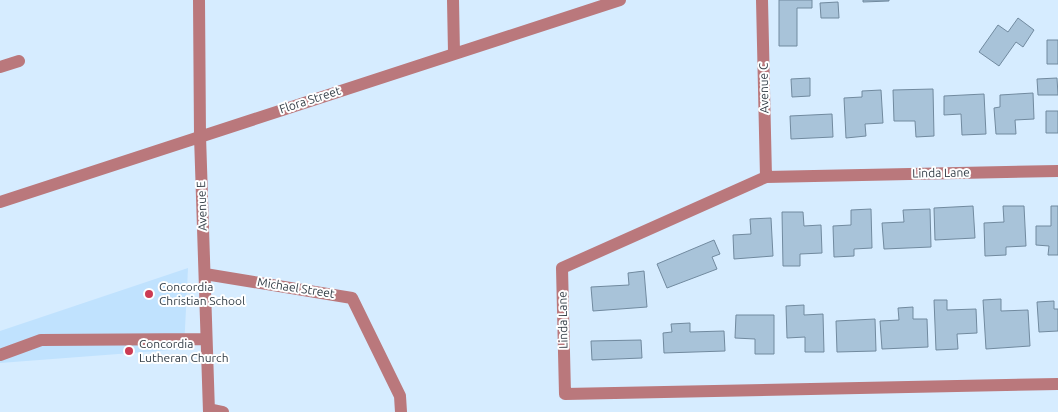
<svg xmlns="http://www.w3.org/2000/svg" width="1058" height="412" viewBox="0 0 1058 412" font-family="Ubuntu,sans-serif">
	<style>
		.built { fill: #c0e2fe }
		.building { fill: #a8c3d9; stroke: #718a9f }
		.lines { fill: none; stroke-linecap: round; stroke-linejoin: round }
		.minor { stroke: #ba787c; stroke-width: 12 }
		.poi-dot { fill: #cc3b53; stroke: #fff; stroke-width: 2 }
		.labels { text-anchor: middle; stroke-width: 4; stroke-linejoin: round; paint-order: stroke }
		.street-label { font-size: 12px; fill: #333e47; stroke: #fff }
		.poi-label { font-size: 12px; fill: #333e47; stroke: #fff; text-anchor: start }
	</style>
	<rect width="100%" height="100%" fill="#d6ecff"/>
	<path class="built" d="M188,268L184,349L0,363V331Z"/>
	<path class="building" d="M779,0H812V8H797V46H779Z
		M863,0H889V1L863,2Z
		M838,2L839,18H821L820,3Z
		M1018,18L1034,30L1023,47L1016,42L999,66L979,52L998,25L1008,32Z
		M1047,40H1058V64H1047Z
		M810,78V96L792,97L791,79Z
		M1057,78L1058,95H1038L1037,79Z
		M933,89L934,136L916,137L915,121H894L893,90Z
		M881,90L883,123L865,124L866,136L846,138L844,98L862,97V91Z
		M1033,93L1034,119L1015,120L1016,134H996L994,108L1000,107V95Z
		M984,94L986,134L962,135L961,114L944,115V96Z
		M1046,111H1058V133H1046Z
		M832,114L833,137L791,139L790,116Z
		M973,206L975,238L935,240L934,208Z
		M1003,206H1024L1026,246L1006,247V255L985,256L984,223L1004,222Z
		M1051,206H1058V255H1048L1049,246L1036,245V226H1051Z
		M871,209L872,248L854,249V256L834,257L833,226L851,225V210Z
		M930,209L931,247L884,249L882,223L904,222L903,210Z
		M782,212H803L804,226L821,225L822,253L800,254V266H783Z
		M771,218L773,256L734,259L733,235L751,234L750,219Z
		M714,240L720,254L712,257L717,269L667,288L657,264Z
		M644,271L647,307L593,311L591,287L629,285L628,273Z
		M1001,299V311L1028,310L1030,346L986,349L983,300Z
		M934,300H947V310L976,309L977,333L957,334L958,349L936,350Z
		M1054,301V309H1058V331L1039,332L1037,302Z
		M804,305V315L823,314L824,352H805V337L787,338L786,306Z
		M913,307V319H927L928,347L882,349L880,321L899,320L898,308Z
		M736,315H774V354H755V339L735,338Z
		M875,319L876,351L837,352L836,321Z
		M690,323V332L724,331L725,351L664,353L663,333L672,332L671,324Z
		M641,340L642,358L592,360L591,341Z"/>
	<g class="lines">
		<path class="minor" d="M199,0L200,136L209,412
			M453,0L454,53
			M762,0L766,177
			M0,67L19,61
			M1058,171L766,177L562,268L565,394L1058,384
			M0,202L620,0
			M205,274L352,298L400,396L401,412
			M0,355L41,340L206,339
			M209,409L223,412"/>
	</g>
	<g class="poi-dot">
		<circle cx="149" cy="294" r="5"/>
		<circle cx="129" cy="351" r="5"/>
	</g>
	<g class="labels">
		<g class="street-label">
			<text transform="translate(764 88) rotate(-91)" y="4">Avenue C</text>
			<text transform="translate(310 100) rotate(-18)" y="4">Flora Street</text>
			<text transform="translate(941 173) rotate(-1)" y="4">Linda Lane</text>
			<text transform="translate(202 206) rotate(-92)" y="4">Avenue E</text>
			<text transform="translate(296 288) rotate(9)" y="4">Michael Street</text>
			<text transform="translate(563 320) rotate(-91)" y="4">Linda Lane</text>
		</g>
		<g class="poi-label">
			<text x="159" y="291">Concordia<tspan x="159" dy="14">Christian School</tspan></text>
			<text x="139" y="348">Concordia<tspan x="139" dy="14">Lutheran Church</tspan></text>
		</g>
	</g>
</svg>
